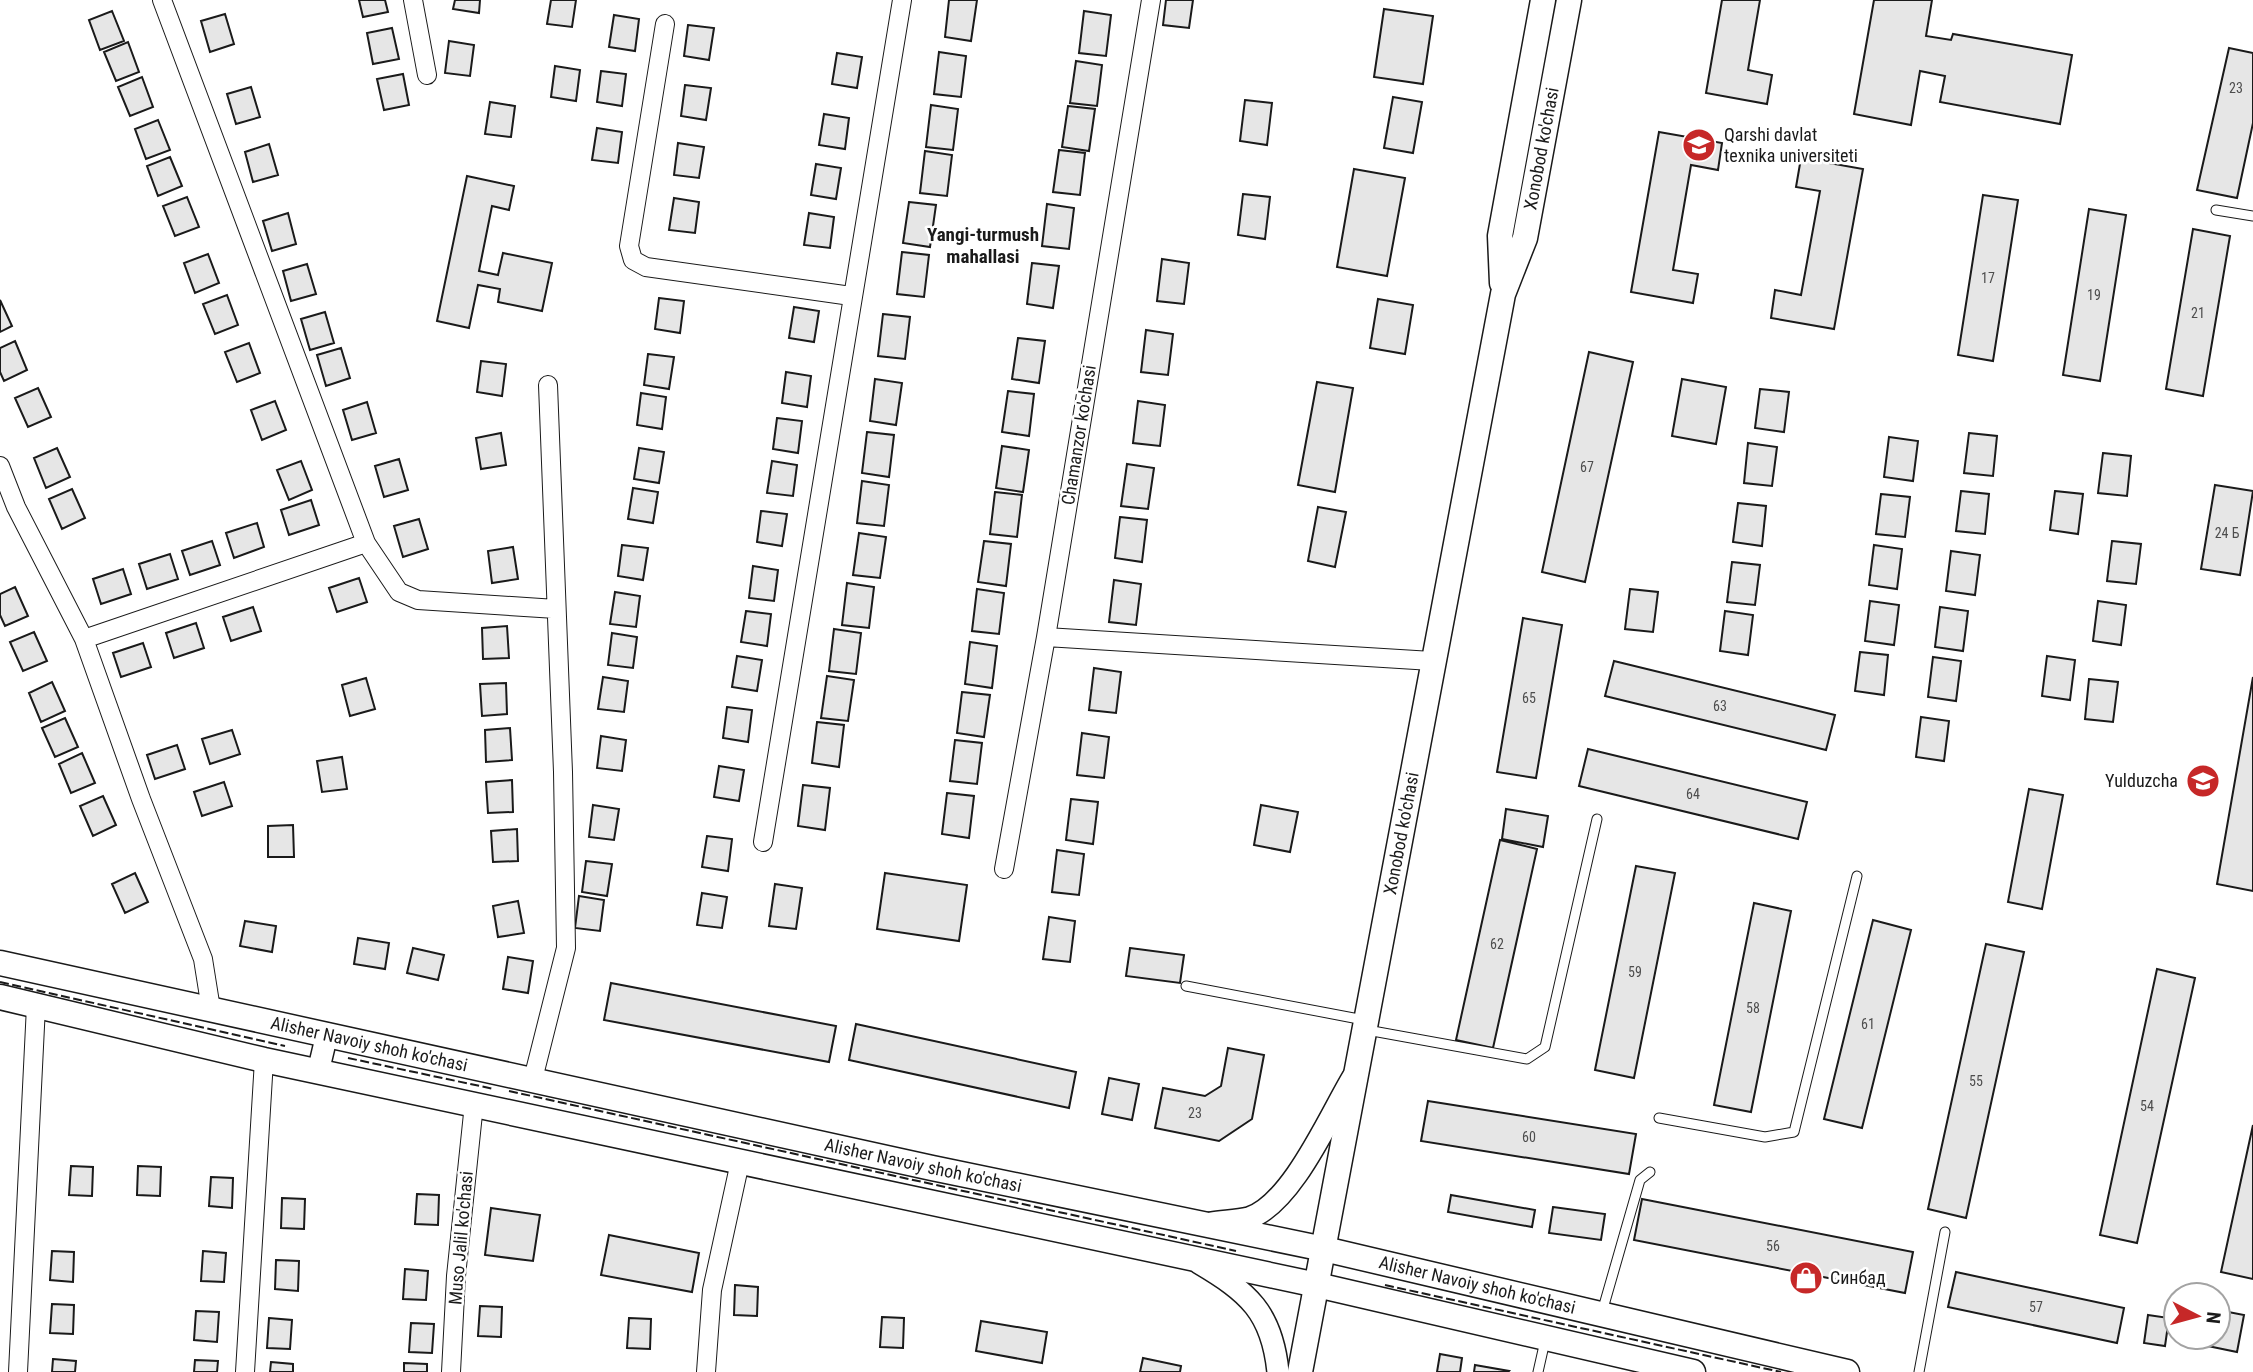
<svg xmlns="http://www.w3.org/2000/svg" width="2253" height="1372" viewBox="0 0 2253 1372" font-family="'Roboto Condensed',sans-serif">
	<style>
		.building { fill: #e6e6e6; stroke: #1a1a1a; stroke-width: 2 }
		.lines { fill: none; stroke-linecap: round; stroke-linejoin: round }
		.service-casing { stroke: #1a1a1a; stroke-width: 11 }
		.minor-casing { stroke: #1a1a1a; stroke-width: 20 }
		.tertiary-casing { stroke: #1a1a1a; stroke-width: 24 }
		.secondary-casing { stroke: #1a1a1a; stroke-width: 27 }
		.service { stroke: #fff; stroke-width: 9 }
		.minor { stroke: #fff; stroke-width: 18 }
		.tertiary { stroke: #fff; stroke-width: 21 }
		.secondary { stroke: #fff; stroke-width: 24 }
		.fence { stroke: #1a1a1a; stroke-width: 2; stroke-dasharray: 9 3.5; stroke-linecap: butt }
		.labels { text-anchor: middle; stroke-width: 5; stroke-linejoin: round; paint-order: stroke }
		.number-label { font-size: 14px; fill: #4d4d4d }
		.poi-label { font-size: 18px; fill: #1a1a1a; stroke: #fff; text-anchor: start }
		.street-label { font-size: 18px; fill: #1a1a1a; stroke: #fff }
		.neighbourhood-label { font-size: 19px; font-weight: bold; fill: #1a1a1a; stroke: #fff }
	</style>
	<rect width="100%" height="100%" fill="#fff"/>
	<path class="building" d="M359,0H385L388,12L363,17Z
		M455,0H480L479,13L453,9Z
		M551,0H576L572,27L547,24Z
		M949,0H977L971,41L945,37Z
		M1166,0H1193L1189,28L1163,25Z
		M1722,0H1760L1748,70L1772,75L1767,104L1706,93Z
		M1874,0H1932L1926,36L1951,40L1953,34L2072,55L2060,124L1940,102L1945,76L1920,71L1911,125L1854,114Z
		M1384,9L1433,16L1423,84L1374,77Z
		M112,11L124,41L100,50L89,20Z
		M1084,11L1111,15L1106,56L1079,53Z
		M225,14L234,44L210,52L201,21Z
		M614,15L639,19L635,51L609,47Z
		M688,25L714,28L709,60L684,56Z
		M392,28L399,59L373,64L367,33Z
		M449,41L474,45L470,76L445,73Z
		M128,42L139,72L116,81L104,52Z
		M2229,48L2253,53V123L2237,198L2197,190Z
		M939,52L966,56L961,97L934,94Z
		M837,53L862,57L857,88L832,84Z
		M1076,61L1102,65L1097,106L1070,103Z
		M555,66L580,70L576,101L551,97Z
		M601,71L626,74L622,106L597,102Z
		M403,74L409,105L384,110L377,79Z
		M142,77L153,107L130,116L118,87Z
		M685,85L711,88L706,120L681,116Z
		M251,87L260,117L236,124L227,94Z
		M1393,97L1422,102L1413,153L1384,148Z
		M1245,100L1272,103L1267,145L1240,141Z
		M490,102L515,106L511,137L485,134Z
		M931,105L958,109L953,150L926,147Z
		M1068,106L1095,109L1089,151L1062,147Z
		M824,114L849,118L845,149L819,145Z
		M158,120L170,150L146,159L135,129Z
		M597,128L622,132L618,163L592,160Z
		M1659,132L1722,143L1718,170L1691,165L1673,270L1698,274L1693,303L1631,292Z
		M678,143L704,147L699,178L674,175Z
		M269,144L278,175L253,182L245,152Z
		M1059,150L1085,153L1080,195L1053,192Z
		M925,151L952,155L947,196L920,193Z
		M170,157L182,186L158,196L147,166Z
		M1801,158L1863,169L1834,329L1771,318L1775,290L1801,295L1820,191L1796,187Z
		M816,164L841,168L836,199L811,195Z
		M1354,169L1405,178L1387,276L1337,267Z
		M467,176L514,186L509,210L492,206L479,271L498,275L503,253L552,263L542,311L498,302L500,289L478,285L469,328L437,321Z
		M1243,194L1270,197L1265,239L1238,235Z
		M1983,195L2018,200L1993,361L1958,355Z
		M187,197L199,227L175,236L163,206Z
		M674,198L699,202L695,233L669,230Z
		M909,202L936,205L930,247L903,243Z
		M1047,204L1074,208L1069,249L1042,246Z
		M2089,209L2126,215L2100,381L2063,375Z
		M288,213L296,244L272,251L263,221Z
		M809,213L834,217L830,248L804,245Z
		M2193,229L2230,236L2203,396L2166,389Z
		M902,252L929,255L924,297L897,294Z
		M208,254L219,283L195,293L184,263Z
		M1162,259L1189,263L1184,304L1157,301Z
		M1032,263L1059,266L1053,308L1027,304Z
		M307,264L316,294L291,301L283,271Z
		M227,295L238,325L215,334L203,304Z
		M659,298L684,301L680,333L655,329Z
		M1378,299L1413,305L1405,354L1370,348Z
		M0,300L12,326L0,332Z
		M794,307L819,311L814,342L789,338Z
		M325,312L334,343L310,350L301,319Z
		M883,314L910,317L905,359L878,356Z
		M1146,330L1173,334L1168,375L1141,372Z
		M1018,338L1045,341L1039,383L1012,379Z
		M15,341L27,370L4,381L0,372V348Z
		M249,343L260,373L237,382L225,352Z
		M341,348L350,378L326,386L317,355Z
		M1589,352L1633,362L1585,582L1542,572Z
		M648,354L674,357L669,389L644,385Z
		M481,361L506,364L502,396L477,392Z
		M786,372L811,376L807,407L782,403Z
		M875,379L902,383L896,425L870,421Z
		M1682,379L1726,387L1716,444L1672,436Z
		M1317,382L1353,388L1335,492L1298,485Z
		M38,388L51,417L28,427L15,398Z
		M1760,389L1789,392L1784,432L1755,428Z
		M1008,391L1034,394L1029,436L1002,432Z
		M641,393L666,397L662,429L637,425Z
		M275,401L286,430L262,440L251,410Z
		M1138,401L1165,405L1160,446L1133,443Z
		M367,402L376,433L352,440L343,410Z
		M777,418L802,421L798,453L773,449Z
		M867,432L894,435L889,477L862,473Z
		M501,433L506,465L481,469L476,438Z
		M1969,433L1997,436L1993,476L1964,473Z
		M1889,437L1918,441L1913,481L1884,477Z
		M1748,443L1777,447L1772,486L1744,483Z
		M1002,446L1029,450L1023,492L996,488Z
		M57,448L70,477L46,488L34,458Z
		M639,448L664,452L659,483L634,479Z
		M2103,453L2131,456L2127,496L2098,493Z
		M399,459L408,490L384,497L375,466Z
		M301,461L312,490L289,500L277,470Z
		M772,461L797,465L793,496L767,493Z
		M1127,464L1154,468L1148,509L1121,506Z
		M862,481L889,485L884,526L857,523Z
		M2215,485L2253,491L2240,575L2201,569Z
		M633,488L658,492L653,523L628,519Z
		M72,489L85,518L62,529L49,499Z
		M1961,491L1989,494L1985,534L1956,531Z
		M2055,491L2083,494L2078,534L2050,530Z
		M995,492L1022,495L1017,537L990,534Z
		M1881,494L1910,497L1905,537L1876,534Z
		M311,500L319,525L289,535L281,510Z
		M1738,503L1766,506L1762,546L1733,542Z
		M1318,507L1346,512L1335,567L1308,561Z
		M761,511L787,514L782,546L757,542Z
		M1120,517L1147,520L1142,562L1115,558Z
		M419,519L428,549L403,557L394,526Z
		M257,523L264,547L234,558L226,533Z
		M859,533L886,537L880,578L853,575Z
		M212,541L220,565L190,575L182,551Z
		M984,541L1011,544L1006,586L978,582Z
		M2112,541L2141,544L2136,584L2107,581Z
		M622,545L648,548L643,580L618,576Z
		M1874,545L1902,549L1897,589L1869,585Z
		M513,547L518,579L492,583L488,551Z
		M1951,551L1980,555L1975,595L1946,591Z
		M170,554L178,579L147,589L139,564Z
		M1732,562L1760,565L1755,605L1727,602Z
		M753,566L778,570L774,601L749,598Z
		M123,569L131,594L101,604L93,579Z
		M359,578L367,602L337,612L329,588Z
		M1114,580L1141,584L1136,625L1109,622Z
		M847,583L874,587L869,628L842,625Z
		M15,587L28,616L5,626L0,615V594Z
		M977,589L1004,593L999,634L972,631Z
		M1630,589L1658,592L1653,632L1625,629Z
		M615,592L640,596L636,627L610,624Z
		M1870,601L1899,605L1894,645L1865,641Z
		M2098,601L2126,605L2121,645L2093,641Z
		M253,607L261,631L231,641L223,617Z
		M1940,607L1968,611L1963,651L1935,647Z
		M746,611L771,614L767,646L741,642Z
		M1725,611L1753,615L1748,655L1720,651Z
		M1523,618L1562,625L1536,778L1497,772Z
		M196,623L204,648L174,658L166,633Z
		M507,626L509,658L483,659L482,628Z
		M834,629L861,633L856,674L829,671Z
		M34,632L47,661L23,671L10,642Z
		M612,633L637,637L633,668L608,665Z
		M970,642L997,646L992,688L965,684Z
		M143,643L151,667L121,677L113,653Z
		M1860,652L1888,655L1884,695L1855,691Z
		M737,656L762,660L757,691L732,687Z
		M2047,656L2075,660L2070,700L2042,696Z
		M1933,657L1961,661L1956,701L1928,697Z
		M1614,661L1835,715L1826,750L1605,696Z
		M1094,668L1121,672L1116,713L1089,710Z
		M827,676L854,680L848,721L821,718Z
		M603,677L628,681L624,712L598,709Z
		M2253,677V891L2217,884Z
		M366,678L375,709L350,716L342,685Z
		M2089,679L2118,682L2113,722L2085,719Z
		M52,682L65,711L41,722L29,693Z
		M506,683L507,714L482,716L480,684Z
		M962,692L990,695L984,737L957,733Z
		M727,707L752,710L748,742L723,738Z
		M1921,717L1949,721L1944,761L1916,757Z
		M65,718L78,747L55,757L42,728Z
		M817,722L844,725L839,767L812,763Z
		M510,728L512,760L486,762L485,730Z
		M232,730L240,754L210,764L202,739Z
		M1082,733L1109,737L1104,778L1077,775Z
		M601,736L626,740L622,771L597,768Z
		M955,740L982,743L977,784L950,781Z
		M177,745L185,769L155,779L147,755Z
		M1588,749L1807,802L1798,839L1579,786Z
		M82,753L95,783L71,793L59,764Z
		M342,757L347,789L322,792L317,761Z
		M719,766L744,770L739,801L714,797Z
		M512,780L513,812L488,813L486,782Z
		M224,782L232,806L202,816L194,792Z
		M803,785L830,788L825,830L798,826Z
		M2029,789L2063,795L2042,909L2008,902Z
		M947,793L974,796L969,838L942,834Z
		M103,796L116,825L93,836L80,806Z
		M1071,799L1098,802L1093,844L1066,840Z
		M593,805L619,809L614,840L589,837Z
		M1261,805L1298,812L1290,852L1254,845Z
		M1506,809L1548,816L1543,847L1502,839Z
		M293,825L294,857H268V826Z
		M517,829L518,861L493,862L491,831Z
		M707,836L732,839L728,871L702,867Z
		M1500,840L1537,849L1493,1048L1456,1040Z
		M1057,850L1084,854L1079,895L1052,892Z
		M586,861L612,864L607,896L582,892Z
		M1636,866L1675,873L1634,1078L1595,1070Z
		M135,873L148,902L125,913L112,884Z
		M885,873L967,885L959,941L877,929Z
		M775,884L802,888L796,929L769,926Z
		M702,893L727,897L722,928L697,925Z
		M579,896L604,900L600,931L575,928Z
		M518,901L524,933L498,937L493,906Z
		M1754,903L1791,911L1751,1112L1714,1105Z
		M1049,917L1075,921L1070,962L1043,959Z
		M1873,920L1911,930L1862,1128L1824,1119Z
		M245,921L276,926L272,952L240,946Z
		M358,938L389,943L385,969L354,964Z
		M1986,944L2024,952L1966,1218L1928,1209Z
		M413,948L444,955L438,980L407,973Z
		M1130,948L1184,955L1180,983L1126,976Z
		M508,957L533,961L528,993L503,989Z
		M2157,969L2195,978L2137,1243L2100,1235Z
		M611,983L836,1026L829,1062L604,1020Z
		M856,1024L1076,1072L1069,1108L849,1060Z
		M1228,1048L1264,1055L1252,1119L1219,1141L1155,1128L1163,1088L1205,1096L1221,1086Z
		M1109,1078L1139,1084L1132,1120L1102,1114Z
		M1428,1101L1636,1134L1629,1174L1421,1141Z
		M2253,1125V1279L2221,1272Z
		M71,1166L93,1167L92,1196L69,1195Z
		M138,1166L161,1167L160,1196L137,1195Z
		M211,1177L233,1178L232,1208L209,1206Z
		M417,1194L439,1195L438,1225L415,1224Z
		M1451,1195L1535,1210L1532,1227L1448,1212Z
		M282,1198L305,1199L304,1229L281,1228Z
		M1642,1199L1913,1252L1905,1293L1634,1240Z
		M1553,1207L1605,1214L1601,1240L1549,1233Z
		M491,1208L540,1215L533,1261L485,1255Z
		M609,1235L699,1253L692,1292L601,1275Z
		M52,1251L74,1252L73,1282L50,1280Z
		M203,1251L226,1253L224,1282L201,1281Z
		M276,1260L299,1261L298,1291L275,1289Z
		M405,1269L428,1271L426,1300L403,1299Z
		M1956,1272L2124,1308L2117,1343L1948,1307Z
		M735,1285L758,1287L757,1316L734,1315Z
		M52,1304L74,1305L73,1334L50,1333Z
		M480,1306L502,1307L501,1337L478,1336Z
		M2218,1310L2244,1315L2237,1352L2193,1343L2194,1337H2218Z
		M196,1311L219,1312L217,1342L194,1340Z
		M2148,1315L2169,1318L2165,1346L2144,1343Z
		M882,1317L904,1318L903,1348L880,1347Z
		M269,1318L292,1320L290,1349L267,1348Z
		M629,1318L651,1319L650,1349L627,1348Z
		M981,1321L1047,1332L1042,1363L976,1351Z
		M411,1323L434,1324L432,1353L409,1352Z
		M1440,1354L1462,1358L1460,1372H1437Z
		M1143,1358L1181,1366L1180,1372H1140Z
		M53,1359L76,1361L75,1372H52Z
		M195,1360L218,1361L217,1372H194Z
		M271,1362L293,1364V1372H270Z
		M404,1363L427,1364V1372H404Z
		M1475,1365L1509,1371L1508,1372H1474Z"/>
	<g class="lines">
		<defs>
			<path id="service" d="M2216,210L2253,216
				M1186,986L1364,1020
				M1367,1030L1527,1059L1545,1047L1597,819
				M1659,1118L1765,1137L1794,1132L1857,876
				M1602,1312L1640,1180L1650,1172
				M1538,1372L1545,1341
				M1919,1372L1945,1232"/>
			<path id="minor" d="M162,0L366,543L399,592L418,600L556,609
				M413,0L427,75
				M665,24L629,246L633,260L646,267L851,296
				M0,466L16,507L84,639L141,799L203,959L211,1009
				M1046,637L1432,661
				M84,639L366,543
				M763,842L902,0
				M1004,869L1046,637L1151,0
				M533,1079L566,948L563,772L548,385
				M18,1372L36,1006
				M245,1372L264,1060
				M451,1372L456,1276L474,1104
				M706,1372L712,1290L740,1162"/>
			<path id="tertiary" d="M318,1072L327,1034
				M1211,1223C1223,1221 1237,1221 1249,1218C1292,1204 1330,1115 1353,1077
				M1199,1263C1248,1292 1272,1312 1278,1372"/>
			<g id="secondary">
				<path d="M1502,283L1500,236L1543,0"/>
				<path id="s1" d="M0,963L932,1168L1324,1249L1847,1372"/>
				<path d="M0,997L264,1060L1317,1285L1693,1372"/>
				<path id="s2" d="M1300,1372L1503,294L1525,238L1569,0"/>
			</g>
		</defs>
		<use href="#service" class="service-casing"/>
		<use href="#minor" class="minor-casing"/>
		<use href="#tertiary" class="tertiary-casing"/>
		<use href="#secondary" class="secondary-casing"/>
		<use href="#service" class="service"/>
		<use href="#minor" class="minor"/>
		<use href="#tertiary" class="tertiary"/>
		<use href="#secondary" class="secondary"/>
		<path class="fence" d="M0,982L285,1046
			M348,1058L494,1089
			M509,1091L1236,1251
			M1385,1285L1781,1372"/>
	</g>
	<defs>
		<symbol id="university-disc" viewBox="-11 -11 22 22"><circle r="9.5" fill="#c62828" stroke="#fff"/><path d="M0-5L7-2L0 1L-7-2ZM-4 1L0 2.5L4 1V4Q0 6-4 4Z" fill="#fff"/></symbol>
		<symbol id="school-disc" viewBox="-11 -11 22 22"><circle r="9.5" fill="#c62828" stroke="#fff"/><path d="M0-5L7-2L0 1L-7-2ZM-4 1L0 2.5L4 1V4Q0 6-4 4Z" fill="#fff"/></symbol>
		<symbol id="shop-disc" viewBox="-11 -11 22 22"><circle r="9.5" fill="#c62828" stroke="#fff"/><path d="M-5-2.5h2.3a2.7 3.5 0 0 1 5.4 0H5L5.5 6h-11ZM-1.5-2.5h3a1.5 2.3 0 0 0-3 0Z" fill="#fff"/></symbol>
	</defs>
	<g fill-rule="evenodd">
		<use href="#university-disc" x="1680" y="126" width="38" height="38"/>
		<use href="#school-disc" x="2184" y="762" width="38" height="38"/>
		<use href="#shop-disc" x="1787" y="1259" width="38" height="38"/>
	</g>
	<g class="labels">
		<g class="number-label">
			<text x="2236" y="93">23</text>
			<text x="1988" y="283">17</text>
			<text x="2094" y="300">19</text>
			<text x="2198" y="318">21</text>
			<text x="1587" y="472">67</text>
			<text x="2227" y="538">24 Б</text>
			<text x="1529" y="703">65</text>
			<text x="1720" y="711">63</text>
			<text x="1693" y="799">64</text>
			<text x="1497" y="949">62</text>
			<text x="1635" y="977">59</text>
			<text x="1753" y="1013">58</text>
			<text x="1868" y="1029">61</text>
			<text x="1976" y="1086">55</text>
			<text x="2147" y="1111">54</text>
			<text x="1195" y="1118">23</text>
			<text x="1529" y="1142">60</text>
			<text x="1773" y="1251">56</text>
			<text x="2036" y="1312">57</text>
		</g>
		<g class="poi-label">
			<text x="1724" y="141">Qarshi davlat<tspan x="1724" dy="21">texnika universiteti</tspan></text>
			<text x="2178" y="787" text-anchor="end">Yulduzcha</text>
			<text x="1830" y="1284">Синбад</text>
		</g>
		<g class="street-label">
			<text dy="6" stroke="none"><textPath href="#s2" startOffset="1248">Xonobod ko'chasi</textPath></text>
			<text transform="translate(1079 435) rotate(-81)" y="6">Chamanzor ko'chasi</text>
			<text dy="6" stroke="none"><textPath href="#s2" startOffset="548">Xonobod ko'chasi</textPath></text>
			<text dy="6" stroke="none"><textPath href="#s1" startOffset="378">Alisher Navoiy shoh ko'chasi</textPath></text>
			<text dy="6" stroke="none"><textPath href="#s1" startOffset="945">Alisher Navoiy shoh ko'chasi</textPath></text>
			<text transform="translate(461 1238) rotate(-85)" y="6">Muso Jalil ko'chasi</text>
			<text dy="6" stroke="none"><textPath href="#s1" startOffset="1512">Alisher Navoiy shoh ko'chasi</textPath></text>
		</g>
		<g class="neighbourhood-label">
			<text x="983" y="241">Yangi-turmush<tspan x="983" dy="22">mahallasi</tspan></text>
		</g>
	</g>
	<g transform="translate(2197 1316) rotate(96)"><circle r="33" fill="#ffffff" stroke="#a3a3a3" stroke-width="2"/>
	<path d="M0-5L12 26L0 18L-12 26Z" fill="#c62828"/>
	<text y="-10" font-size="19" font-weight="bold" text-anchor="middle" fill="#1a1a1a">N</text>
	</g>
</svg>
